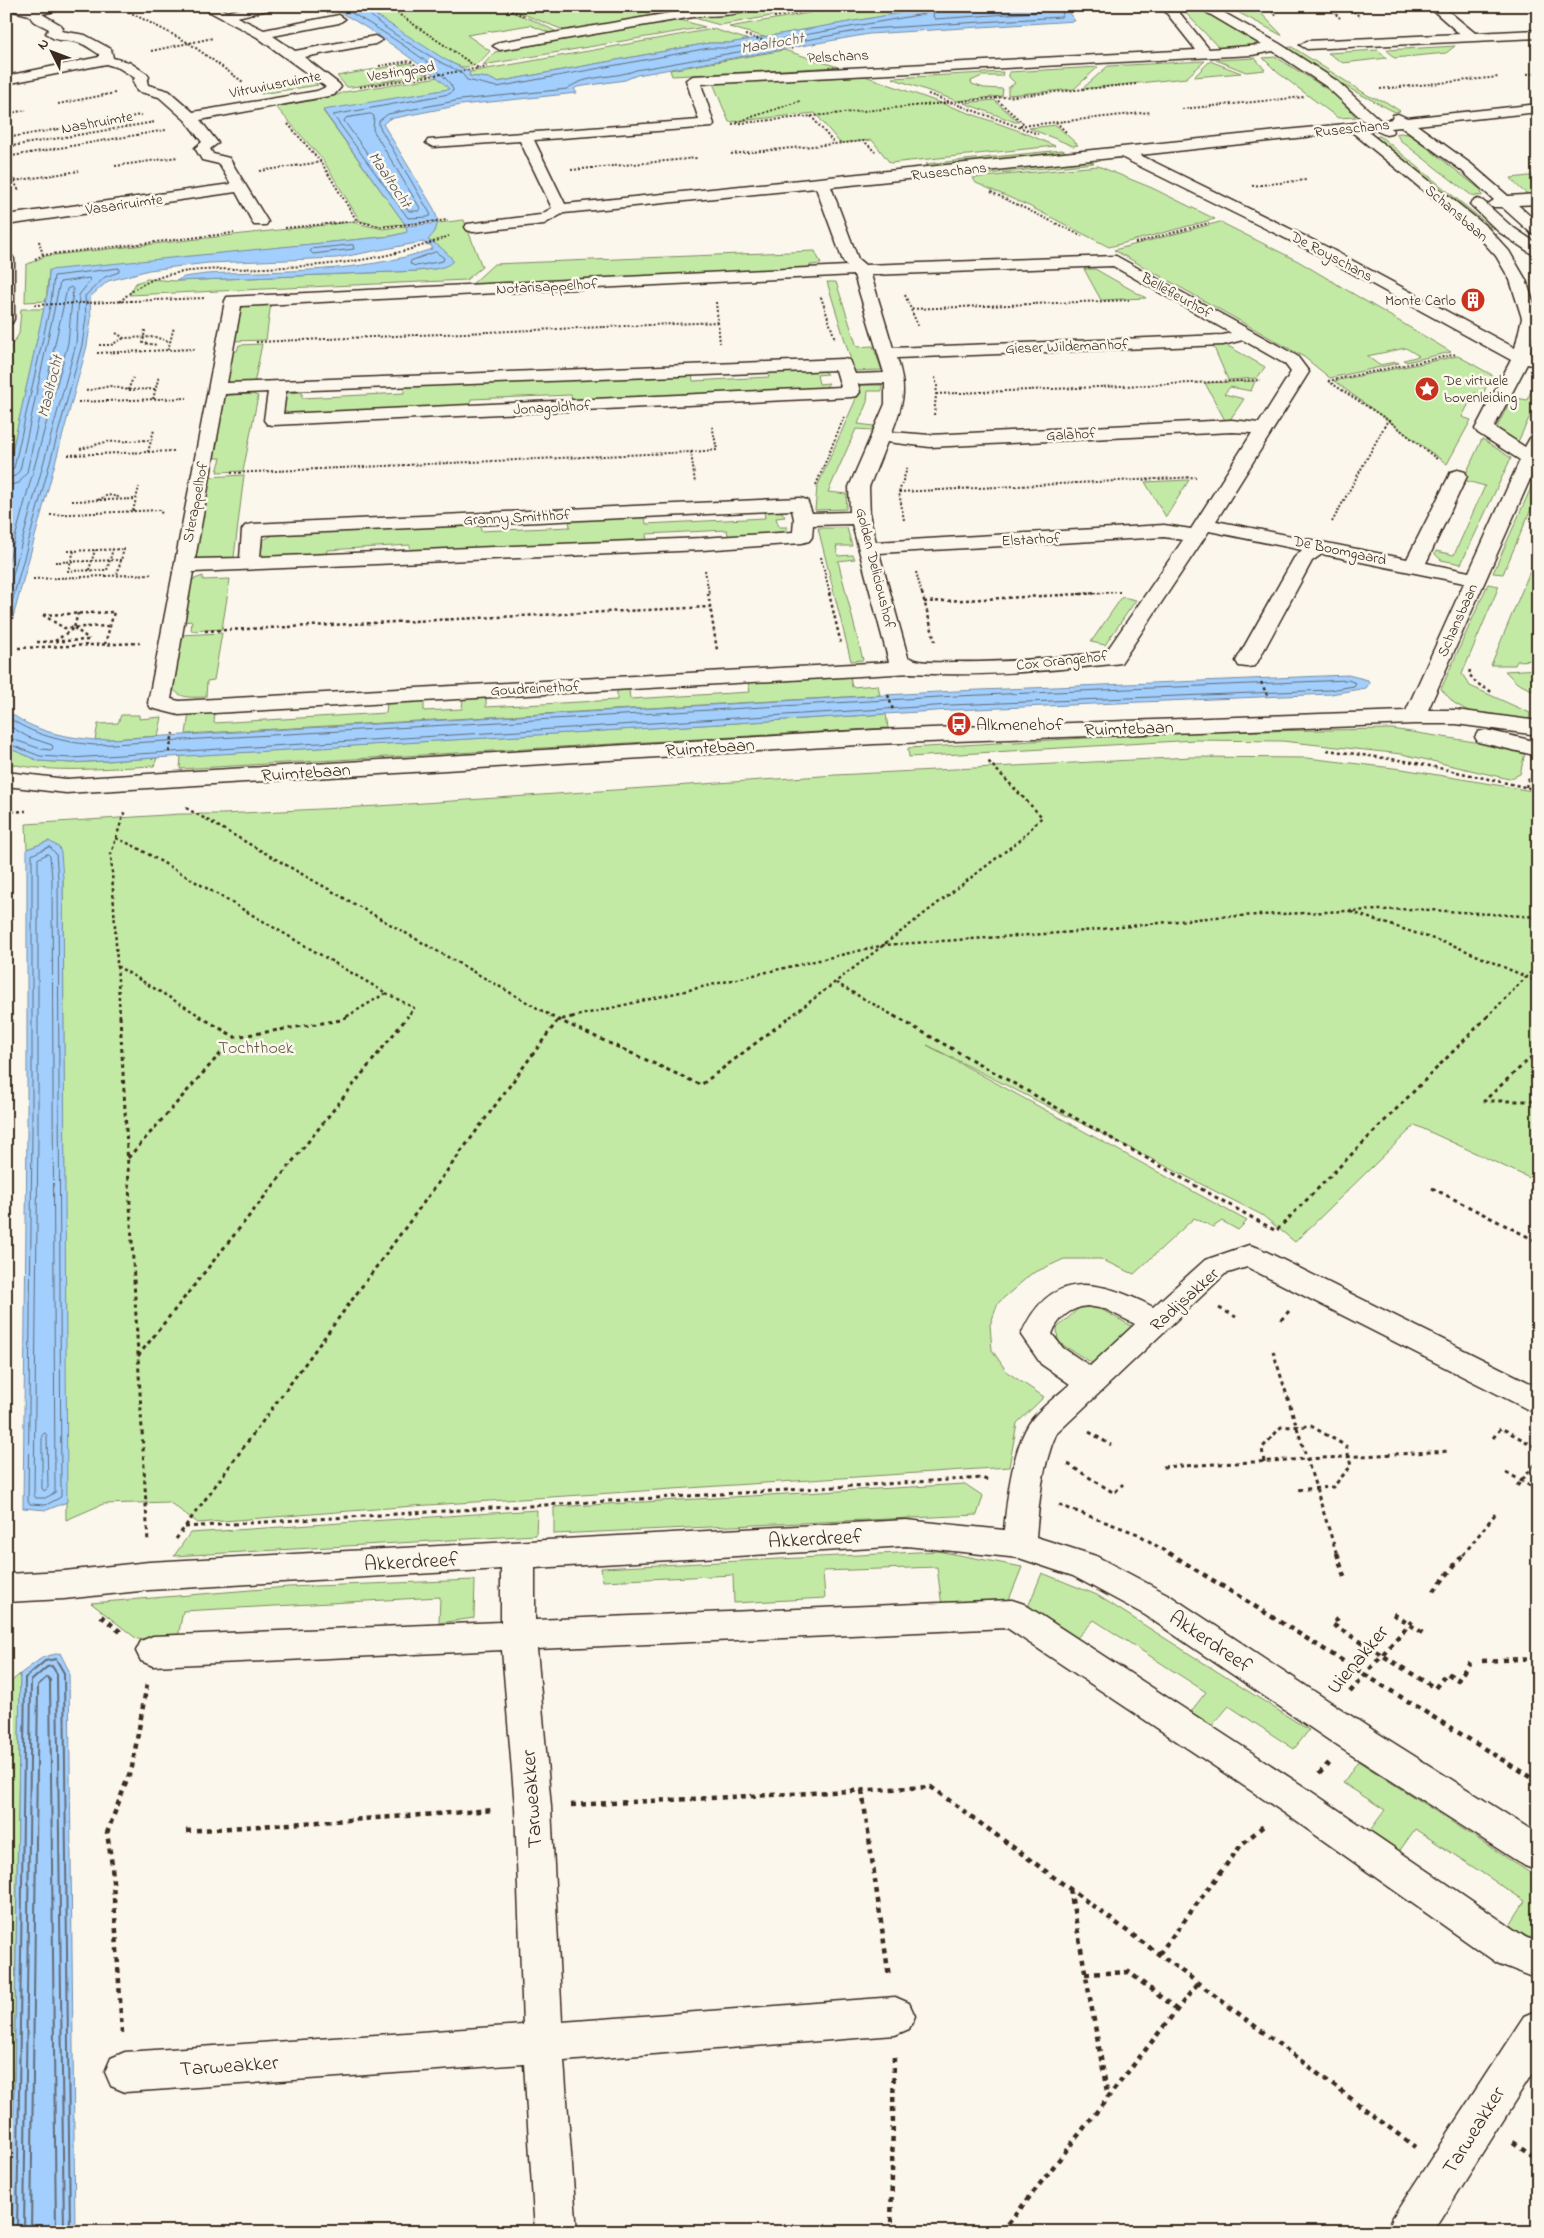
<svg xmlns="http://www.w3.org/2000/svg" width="1544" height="2238" viewBox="0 0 1544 2238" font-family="'Indie Flower',sans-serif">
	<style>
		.green { fill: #c3eaa5; stroke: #7f8a62 }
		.water { fill: #a2cffd; stroke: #798da4 }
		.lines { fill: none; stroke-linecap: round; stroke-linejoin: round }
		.shore-far1 { stroke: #646c77; stroke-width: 1 }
		.shore { stroke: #646c77; stroke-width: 2 }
		.minor-casing { stroke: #3b2a1e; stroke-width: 3 }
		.path-far3 { stroke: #3b2a1e; stroke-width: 2; stroke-dasharray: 2 2; stroke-linecap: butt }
		.path-far2 { stroke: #3b2a1e; stroke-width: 2.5; stroke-dasharray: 3 3; stroke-linecap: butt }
		.path-far1 { stroke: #3b2a1e; stroke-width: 3; stroke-dasharray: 4 4; stroke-linecap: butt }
		.path { stroke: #3b2a1e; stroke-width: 4.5; stroke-dasharray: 5 5; stroke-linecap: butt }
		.minor { fill: #fbf7ec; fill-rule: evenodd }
		.labels { text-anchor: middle; stroke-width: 5; stroke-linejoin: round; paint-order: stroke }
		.far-street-label { font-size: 15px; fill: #3b2a1e; stroke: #fbf7ec }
		.far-poi-label { font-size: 15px; fill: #3b2a1e; stroke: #fbf7ec; text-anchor: end }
		.far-water-label { font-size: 16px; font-style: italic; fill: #555356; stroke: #fbf7ec }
		.poi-label { font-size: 18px; fill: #3b2a1e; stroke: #fbf7ec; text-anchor: start }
		.street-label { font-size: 18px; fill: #3b2a1e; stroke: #fbf7ec }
		.park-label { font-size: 18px; fill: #5d5a40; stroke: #fbf7ec }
		.near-street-label { font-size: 21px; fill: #3b2a1e; stroke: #fbf7ec }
	</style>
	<rect width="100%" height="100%" fill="#fbf7ec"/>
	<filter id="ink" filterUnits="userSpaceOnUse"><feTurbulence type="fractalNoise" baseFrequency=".02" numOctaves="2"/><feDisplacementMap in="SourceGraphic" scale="10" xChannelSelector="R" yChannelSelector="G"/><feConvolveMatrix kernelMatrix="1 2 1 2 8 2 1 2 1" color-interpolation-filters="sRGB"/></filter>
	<g filter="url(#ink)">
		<path class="green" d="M364,6H495L533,20L557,32L550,33L530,25L467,35L490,51C482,60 476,67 464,67C447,66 393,26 376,15L377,13Z
			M503,6H628L659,14L566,31Z
			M761,6H829L720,25L687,16H706Z
			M849,6L929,8L764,37L729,27Z
			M1179,6C1206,6 1241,33 1264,47L1220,49Z
			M1254,6L1283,36L1228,7Z
			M673,18L705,27L483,65L495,52L664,22Z
			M713,29L749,40L729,43H709L497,82L489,78L468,76L470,72Z
			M1455,46L1446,53L1394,58L1387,50Z
			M1292,47L1369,96L1386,102L1400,111L1395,112L1354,91L1284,48Z
			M784,50L838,67L672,76L670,70Z
			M1378,50L1387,58L1343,63L1328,53Z
			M1276,57L1335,94L1356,117L1338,118L1277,72L1263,58Z
			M1255,58L1265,70L1246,72L1216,60Z
			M1205,61L1186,78L1082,89L1108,66Z
			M1210,61L1241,73L1194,77Z
			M409,63L426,75L352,87H347L337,76Z
			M1098,67L1074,89L1008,95V88L1015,83L1009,77V72Z
			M1003,72L1002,76H982L971,81L972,84L984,88L1003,89L1002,96L957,101L892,78Z
			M865,76L1025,133L1055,146L890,163L872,140L840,143L815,113L729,122L713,83Z
			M439,77L450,89L323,111L405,224L381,226L360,221L323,160L276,107L331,97L345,92Z
			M310,79L318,85L261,94L255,89Z
			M994,100L1019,122H1015L964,103Z
			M1056,125L1078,145L1073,146L1029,128Z
			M1400,133L1408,134L1416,139L1481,190L1482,196L1471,195L1401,141L1396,134Z
			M1380,136L1491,227L1482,228L1374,137Z
			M1062,150L1071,154L930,168L926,164Z
			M1085,159L1094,163L970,176L965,172Z
			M1098,166L1152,188L1215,219L1109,247L1029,206L976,183L973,178Z
			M1538,175V197C1528,197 1516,186 1511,178Z
			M464,220L482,267L466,280L129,295L136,283L147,279L176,281L417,271L441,268L451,257L427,240L438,223Z
			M351,222L383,229L406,226L408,232L392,236L49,271L46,301L25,302L26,265L45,256Z
			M1220,222L1298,261L1451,352L1406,362L1404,360L1419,356L1406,348L1367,356L1379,365L1396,362L1399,363L1330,378L1304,357L1114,250Z
			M815,251L821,264L810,265L812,272L470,286L494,264Z
			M1084,269H1095L1146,298L1101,300Z
			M827,282H836L857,347L873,346L882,370L852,371L850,357Z
			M271,302L266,340L232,341L238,310L245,306Z
			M21,309H44L6,478V354L19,334Z
			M1221,342L1265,367L1257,378L1228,380L1212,343Z
			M262,344L254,384L229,385L224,382L230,351H237L239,345Z
			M1458,356L1492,375L1483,394L1474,393L1462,417L1471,420L1447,464L1334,381Z
			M813,369L823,371L827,374L817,375L819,384L829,383L826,387L815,391L572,402L571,395L471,399L470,406L290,414L280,408L281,396L288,393L302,392V398L404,393V386L692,374L693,381L769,377L768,371Z
			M1538,376V399L1516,446L1495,431L1512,397L1527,400Z
			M1255,381L1251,391L1230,387L1224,394L1244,399L1227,424L1205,383Z
			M856,385H882V391H868L867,402L858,424L874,426L872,430L856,429L828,492L847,494L846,509L815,510L817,487L855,401Z
			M252,394L258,396L243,471L217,472L221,458H212L222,397L230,395Z
			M1482,439L1511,458L1461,564L1441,560L1435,554L1436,551L1454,555L1485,486L1463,480Z
			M1538,472V493L1503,574L1493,573Z
			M244,475L234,557L226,562L195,560L209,477Z
			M1189,480L1166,517L1145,482Z
			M764,510L782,512L785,517L776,518L779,527H788C780,541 744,537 729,538L727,530L646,534L647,542L411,553L410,545L327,550L326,557L266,558L261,553L263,540L277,533L480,524L481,531L570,527L569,519L645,516L646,524L765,518Z
			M818,528H847L852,546H836L838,556L853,555L855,559L838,561L863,660L851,661Z
			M1538,552V660L1517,661L1515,665H1491Z
			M203,576V580L230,579L222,629L191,631L192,621L183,622L192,580Z
			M1488,584L1499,586L1462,674L1470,686L1530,713L1529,721L1470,712L1454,703L1441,689Z
			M1122,597L1136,600L1105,645L1091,642Z
			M222,633L214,680L207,681L206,697C190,697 180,700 170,685L180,635Z
			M1538,669V693L1517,683L1505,671Z
			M850,677L852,687L878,685L880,695L186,734L189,713L215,711L214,723L386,713L387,702L424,700V711L462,709L463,698L486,697V707L617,700V690H629L630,699L750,692L748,682Z
			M886,714L888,728L180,769L181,756Z
			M121,715H139V719L162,717L158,736L95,740L98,724L118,723Z
			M1392,729L1481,743L1525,753L1520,774L1509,779L1402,754L1282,741L1195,740L909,757L908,748L1194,732Z
			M6,747L39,761L71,763L157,758L154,766C105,768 54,774 6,763Z
			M1192,757L1307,758L1402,769L1538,792V1182L1415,1125L1295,1242L1262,1215L927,1045L1247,1221L1238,1230L1222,1221L1213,1227L1194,1218L1134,1274L1100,1259H1064L1031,1274L998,1303L990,1325L992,1350L1007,1372L1044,1397L1017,1423L1009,1467L413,1506L198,1523L169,1502L103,1504L66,1520L63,878L49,841L27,849L26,824L181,814H223L379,806L836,775Z
			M1089,1306L1097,1307L1137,1329L1097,1366L1058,1342L1057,1328L1080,1307Z
			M965,1484L983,1496L977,1515L554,1534V1507Z
			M537,1510L536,1535L174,1556L190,1533Z
			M938,1551L1022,1567L1008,1602L942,1606L937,1567L823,1571L825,1598L734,1603L733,1575L603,1581L601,1568Z
			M1042,1573L1097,1595L1309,1730L1294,1749L1229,1706L1210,1728L1189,1714L1206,1692L1094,1620L1075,1640L1028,1607Z
			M475,1580L474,1618L439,1623L440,1597L183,1611L178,1637L137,1639L91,1603L288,1587Z
			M20,1674L12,2232H6V1686Z
			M1358,1761L1538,1878V1934L1530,1938L1509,1926L1525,1901L1415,1829L1398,1853L1368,1833L1385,1810L1343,1783Z"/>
		<path class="water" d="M328,6H364L378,13L377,16L446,60L470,72L469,76L489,78L497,82L709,43H729L928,8L927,6H1064L1075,21L869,34L637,75L625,80L577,87L574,89L577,93L461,105L389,119L383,124L434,209L438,221L405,224L323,110L449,89C439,77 426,69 413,60C386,40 358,21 328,6Z
			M438,223L434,233L428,240C437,244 448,252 453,261C445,270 428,269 417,271L176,281L184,277L206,274C281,270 360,274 432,249V246L422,242L337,258L208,263L149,270L108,281L90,297L91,319L87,346L6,643V478L48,290L49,270L392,236L407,232L406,226Z
			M1348,675L1368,680L1369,684L1366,688L1331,694L952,710L71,763L39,761L6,747V710C35,732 60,736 95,740L956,691Z
			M49,841L59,847L61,853L63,878L67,1502L47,1510L23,1508L27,1132V849Z
			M60,1653L69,1671L75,2232H12L20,1674L43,1657Z"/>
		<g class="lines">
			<path class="shore-far1" d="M339,6C358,16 453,72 453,91L449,94L333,115L408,218L428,217L431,215L379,126V121L388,114L460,100L567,89C586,74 614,79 636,70L868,29L1061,17L1063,14L1060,6
				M363,6C370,22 425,53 442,63C453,69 459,68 467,80L497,87L709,48H730L924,14L929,11V6
				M936,6L933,16L935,19L1052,11L1054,6
				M943,6L946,10L1014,6
				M371,114L374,116L373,130L420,208L419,211H409L344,121L346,118Z
				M353,245L354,249L313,254L310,251L312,249Z
				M436,252L444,258L443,261L416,266L410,264L411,261Z
				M6,472L14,468L51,302L54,276L119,268V272L105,277L85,296L86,318L82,345L6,624
				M6,479L15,476L20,470L60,282L89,278L90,281L79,295L76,344L6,600
				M6,486L19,483L27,472L67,289L71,287L73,289L68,343L6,571
				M6,716C33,735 62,742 95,745L957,696L1348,680L1356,683L1354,686L1330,690L951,705L71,758L40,756L6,743
				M6,724L28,737L52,745L53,748L51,750L41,749L6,737
				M50,847L56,854L58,878L61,1497L46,1505L30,1504L28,1501L32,1132V855Z
				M48,854L50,856L52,878L55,1493L45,1498H36L34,1495L38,1132V859Z
				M45,1433L47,1436L48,1488L44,1491L42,1488V1436Z"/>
			<path class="shore" d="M17,2232L25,1678L45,1661L56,1659L64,1673L70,2232
				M24,2232L31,1681L47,1667L52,1666L57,1674L64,2232
				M31,2232L38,1685L47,1677L50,1680L56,2232"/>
			<defs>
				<path id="minor" d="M6,6L34,8L64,6L63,9L42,14L61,25L63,28L61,31L85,35L111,49L113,58L129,62L147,74L149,77L147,81L148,85L169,91L193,112L317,91L326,87L257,37L199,6H216L227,12L250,6H273L272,9L237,17L264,30L339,15L345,19L339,23L273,36L295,51L375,36L382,40L375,44L304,57L339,84L341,87L334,95L200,120L218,143L210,149L213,154L229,158L268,222L266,225H254L236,192L6,225V215L231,184L219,164L202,160L195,148L202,142L185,120L159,97L137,91L133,81L135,78L119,68L106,64L6,84V76L99,57V54C92,50 85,44 77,42C67,39 55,43 46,33L49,29L33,21L29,15L6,9Z
					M729,6H759C750,15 713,16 699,16L500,50L493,46L500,42L699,8Z
					M1161,6H1174L1209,49L1262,45L1196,6H1212L1280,44L1337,81L1381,121L1392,119L1393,115L1398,114L1407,118L1538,104V112L1417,125L1471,164L1508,196L1538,194V204L1518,205L1538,223V236L1532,234L1502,207H1491L1488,204L1494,200L1461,170L1401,127L1391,128L1393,131L1391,134L1386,135L1375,130L1367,131L1487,227L1509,251L1526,280L1538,316L1530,354L1538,356V366L1527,364L1494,427L1525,447L1530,438L1538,437V461L1428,710H1456L1538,721V735L1456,724H1414L874,744L66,793L6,786V772L66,779L874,730L1406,711L1464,583L1322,554L1312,561L1258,661L1255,666L1247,667L1239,666L1236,661L1294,558L1302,550L1209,531L1121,663L1113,664C1046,671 979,677 911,673L179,715L151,708L148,703L225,301L227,297L847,266L843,261L816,188L564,213L544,224L473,232L467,230L465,227L467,224L540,215L552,208L520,141L433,147L426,143L428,140L699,120L686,80L693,76L1196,50ZM1273,51L1327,87L1365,122L565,204L534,140L712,127L714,124L701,84L1252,55ZM1352,132L1475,233L1496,256L1510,280L1522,318L1515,348L1329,248L1140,155ZM1121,157L1317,254L1511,360L1475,429L1478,433L1520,460L1469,572L1426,563L1467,476L1465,472L1458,470L1451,472L1449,476L1407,559L1216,521L1309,372L1297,356L1116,256L865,265L858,259L831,187ZM1113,266L1231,333L1223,335L893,348L871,275ZM854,275L884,373L855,374L849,360L843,359L227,383L241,306ZM1243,340L1285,364L1291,372L1259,423L1232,420L930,435L892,432C904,401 907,390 897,358L1223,345ZM836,370L841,387L283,414L286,391ZM885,383V404L849,487L850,512L812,513L807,500L800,498L252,524L245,526L242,530L240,558L195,559L225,394L268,392L264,420L267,424L273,425L851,397L857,396L860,392L858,384ZM1232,432L1252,433L1191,529L1164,525L876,542L870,518L869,487L887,442L930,447ZM792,510L794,519L793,532L702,538L260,557L262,535ZM852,524L889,662L179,701L171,699L193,572L702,550L802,543L809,541L812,537L813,525ZM1164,537L1183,540L1106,652C1055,658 1004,663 953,662C938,662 921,664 908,657L879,553Z
					M1428,6H1442L1475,33L1538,30V38L1307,49L1300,45L1307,41L1460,34Z
					M1478,199L1483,201L1511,226L1538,244V256L1532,254L1499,232L1473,207L1470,204L1473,201Z
					M6,254L12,256L14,259V319L12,323L6,324Z
					M1486,730L1538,742V756L1478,742L1475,737L1478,732Z
					M1249,1245L1259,1248L1538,1387V1413L1527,1409L1247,1267L1225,1274L1056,1434C1042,1467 1039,1502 1036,1537L1096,1556L1169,1595L1365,1725L1538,1834V1871L1525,1866L1339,1747L1145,1615L1073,1576L1019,1558L906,1546L535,1568V1620L1012,1600L1024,1604L1309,1790L1525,1937L1538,1943V1979L1497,1963L1283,1812L1007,1628L537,1649L551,1807L562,2022L895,1997L909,2003L915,2016L909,2029L895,2035L564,2061L577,2232H535L524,2064L125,2092L111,2086L105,2072L111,2058L125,2052L523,2025L515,1807L502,1650L153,1666L141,1661L136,1651L141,1641L153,1636L501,1622V1569L149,1590L64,1599L6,1602V1574L64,1571L149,1562L906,1520L1004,1530C1007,1498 1013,1443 1033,1418C1044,1405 1058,1395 1070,1384L1041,1364L1021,1335C1049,1268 1099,1279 1153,1307L1205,1260ZM1087,1306L1105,1309L1135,1324L1090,1366L1063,1348L1052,1334C1058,1318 1070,1308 1087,1306Z
					M1538,2010V2065L1433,2232H1387L1393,2217L1524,2016Z"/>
			</defs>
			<use href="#minor" class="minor-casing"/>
			<path class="path-far3" d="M118,6L189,43L243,82
				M392,6L400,15L478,68
				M500,6L524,16
				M1266,6L1277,16
				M1327,6L1340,18
				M1348,6L1360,17
				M774,17L838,6
				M745,35L792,49
				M151,51L213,38
				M379,66L410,61L430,76
				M1527,74L1538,73
				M360,87L487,67
				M1380,89L1499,77
				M928,94L1038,134
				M995,98L1025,125
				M58,104L115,93
				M1182,109L1304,97
				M6,114L26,110
				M811,116L834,143
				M737,122L800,101
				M1056,122L1066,132
				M288,124L321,162L357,221
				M732,124L1136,84
				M1020,126L1151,112
				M6,138L141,115
				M6,147L155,122
				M731,154L864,141L875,152
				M6,157L166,130
				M115,166L178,157
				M571,170L697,158
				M260,171L321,162
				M6,175H10L14,181L79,171
				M14,181L19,191
				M1252,186L1306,180
				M991,192L1082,236
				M285,228L357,221L382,227L448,220
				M39,241L43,255
				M1135,243L1209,223
				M35,259L43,255L234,233
				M905,295L918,326
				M821,297L835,339
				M120,302C151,269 194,270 236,269C264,268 292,267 320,265C365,261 407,253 449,236
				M716,302L720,343
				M34,305L205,298
				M912,309L1129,300
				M145,330L143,343L157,345
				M116,333L124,338L155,337L170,342
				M256,342L719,322
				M99,345H111L124,338
				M168,350L174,327
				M97,353L196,349
				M1328,381L1388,420L1437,459
				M1328,381L1457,354
				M128,390L133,378
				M86,391L110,386L128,390L155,389
				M936,394L1261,380
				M153,399L159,376
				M78,402L187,398
				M934,415L937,386L935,377
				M80,449L106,442L151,440
				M148,452L154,430
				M691,452L717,450L712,425
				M68,455L175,451
				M231,473L691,452L695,483
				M816,485L844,417
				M899,492L1196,477
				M98,500L108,495L119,497V499
				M72,501L136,499
				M133,511L139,487
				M50,515L160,510L162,514
				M904,520L899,492L908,466
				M1332,522L1388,420
				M68,551L124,549L117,575
				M74,551L68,571L107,570L113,549
				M821,557L830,594
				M55,562L121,560
				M89,570L95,550
				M705,570L709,594
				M916,572L922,594
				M33,579L152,574
				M1078,594L1120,592"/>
			<path class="path-far2" d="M708,593L717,650
				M829,593L841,644
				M922,593L935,641
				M924,602L1102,593
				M43,615L114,612L105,644
				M43,615L64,628L110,626
				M74,628L89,639
				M205,631L709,607
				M55,641L74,628L78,613
				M37,642L89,640
				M18,648L140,643
				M1470,670L1469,674L1476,683L1492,692
				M1261,682L1267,695
				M888,695L893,710
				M1327,750L1412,762L1538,790
				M169,752L173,733
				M1526,787L1529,776
				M186,808L553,1017
				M6,812L26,811
				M116,838L136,847L386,993L346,1017
				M1351,912L1455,946L1538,982
				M117,966L202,1017
				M836,983L896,1017
				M386,993L414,1008L407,1017
				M120,1017L111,854L125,810
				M572,1017L884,945L1074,932L1216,917L1347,911L1415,909L1538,917
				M790,1017L1020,840L1042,817L987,760
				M1487,1017L1538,965"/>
			<path class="path-far1" d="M120,1016L148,1543
				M199,1016L235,1037L341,1020L348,1016
				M550,1016L701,1085L791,1016
				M894,1016L1276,1231L1488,1016
				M1538,1051L1484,1101H1538
				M128,1158L235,1037
				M1432,1188L1538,1242
				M1219,1308L1236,1317
				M1281,1320L1289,1311
				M1273,1351L1337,1555
				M138,1356L408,1016
				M1089,1432L1111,1445
				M1493,1438L1501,1428L1538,1448
				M1264,1462L1262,1448L1281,1427L1311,1426L1346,1446L1351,1466L1333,1487L1295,1490
				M1068,1464L1114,1493L1123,1484
				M1163,1467L1450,1451
				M1506,1472L1537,1490
				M1517,1486L1538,1461
				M1059,1505L1138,1534L1171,1555
				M185,1527L982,1478L989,1481
				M176,1539L558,1020L577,1016
				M1463,1555L1496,1513"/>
			<path class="path" d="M1169,1553L1538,1782
				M1337,1553L1344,1577
				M1434,1591L1464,1553
				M1393,1614L1424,1634
				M101,1616L123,1634
				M1338,1618L1332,1624L1435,1688L1447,1673L1458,1680L1470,1662
				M1482,1661L1538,1658
				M1350,1692L1412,1621
				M1319,1774L1329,1763
				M862,1790L889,1977
				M571,1805L931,1787L1198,1983L1415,2147
				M186,1831L495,1810
				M1070,1889L1108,2097
				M1159,1954L1242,1844L1266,1824
				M1085,1974L1129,1972L1177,2010
				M122,2033L112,1865L107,1833L132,1767L147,1684
				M1513,2142L1538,2159
				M891,2232L894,2055
				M1002,2232L1198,1983"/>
			<use href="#minor" class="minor"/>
		</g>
	</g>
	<defs>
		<symbol id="building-disc" viewBox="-11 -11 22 22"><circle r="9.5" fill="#c8321e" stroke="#fbf7ec"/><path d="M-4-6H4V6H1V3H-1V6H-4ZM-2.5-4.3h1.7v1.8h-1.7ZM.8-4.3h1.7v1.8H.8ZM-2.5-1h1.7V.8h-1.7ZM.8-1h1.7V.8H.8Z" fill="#fff"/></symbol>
		<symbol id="sight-disc" viewBox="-11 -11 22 22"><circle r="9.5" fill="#c8321e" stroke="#fbf7ec"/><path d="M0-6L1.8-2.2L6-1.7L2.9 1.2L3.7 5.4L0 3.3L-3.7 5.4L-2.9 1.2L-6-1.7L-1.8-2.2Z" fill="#fff"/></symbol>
		<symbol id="bus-disc" viewBox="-11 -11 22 22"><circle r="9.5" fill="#c8321e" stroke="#fbf7ec"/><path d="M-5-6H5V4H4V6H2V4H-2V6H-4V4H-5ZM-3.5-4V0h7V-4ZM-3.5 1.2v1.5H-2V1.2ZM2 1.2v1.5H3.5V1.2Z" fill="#fff"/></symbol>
	</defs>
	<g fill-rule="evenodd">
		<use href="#building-disc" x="1459" y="286" width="28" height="28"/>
		<use href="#sight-disc" x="1413" y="375" width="28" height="28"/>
		<use href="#bus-disc" x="945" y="710" width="28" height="28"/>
	</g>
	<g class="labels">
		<g class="far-street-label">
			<text transform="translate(838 56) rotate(-3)" y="5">Pelschans</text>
			<text transform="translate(401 71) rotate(-9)" y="5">Vestingpad</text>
			<text transform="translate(275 84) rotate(-11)" y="5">Vitruviusruimte</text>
			<text transform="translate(97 122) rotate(-10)" y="5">Nashruimte</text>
			<text transform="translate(1352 128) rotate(-6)" y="5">Ruseschans</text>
			<text transform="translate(949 171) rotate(-6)" y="5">Ruseschans</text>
			<text transform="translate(124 204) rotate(-8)" y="5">Vasariruimte</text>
			<text transform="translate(1457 213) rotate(41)" y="5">Schansbaan</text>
			<text transform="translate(1332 256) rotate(28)" y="5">De Royschans</text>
			<text transform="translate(547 286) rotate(-3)" y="5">Notarisappelhof</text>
			<text transform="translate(1177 295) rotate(29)" y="5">Bellefleurhof</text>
			<text transform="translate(1067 346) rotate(-2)" y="5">Gieser Wildemanhof</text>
			<text transform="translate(552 407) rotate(-3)" y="5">Jonagoldhof</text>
			<text transform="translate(1071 434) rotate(-3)" y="5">Galahof</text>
			<text transform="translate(195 502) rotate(-79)" y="5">Sterappelhof</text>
			<text transform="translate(517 517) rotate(-3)" y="5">Granny Smithhof</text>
			<text transform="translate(1031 539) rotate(-3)" y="5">Elstarhof</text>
			<text transform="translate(1340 550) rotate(12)" y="5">De Boomgaard</text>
			<text transform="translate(876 568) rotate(76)" y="5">Golden Delicioushof</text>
			<text transform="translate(1457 620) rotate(-66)" y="5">Schansbaan</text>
			<text transform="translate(1062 660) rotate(-6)" y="5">Cox Orangehof</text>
			<text transform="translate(535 688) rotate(-3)" y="5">Goudreinethof</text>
		</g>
		<g class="far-poi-label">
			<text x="1456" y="305">Monte Carlo</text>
			<text x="1444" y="385" text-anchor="start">De virtuele<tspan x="1444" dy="17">bovenleiding</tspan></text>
		</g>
		<g class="far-water-label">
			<text transform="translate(772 42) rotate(-10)" y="6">Maaltocht</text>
			<text transform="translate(391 179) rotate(56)" y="6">Maaltocht</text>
			<text transform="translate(49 386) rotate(-76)" y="6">Maaltocht</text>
		</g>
		<g class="poi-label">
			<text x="976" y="730">Alkmenehof</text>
		</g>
		<g class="street-label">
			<text transform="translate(1129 728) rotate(-2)" y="6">Ruimtebaan</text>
			<text transform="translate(710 747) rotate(-4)" y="6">Ruimtebaan</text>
			<text transform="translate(306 772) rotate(-4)" y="6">Ruimtebaan</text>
			<text transform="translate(1184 1299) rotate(-42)" y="6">Radijsakker</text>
		</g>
		<g class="park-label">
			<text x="256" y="1053">Tochthoek</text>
		</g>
		<g class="near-street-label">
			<text transform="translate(815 1538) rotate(-3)" y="7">Akkerdreef</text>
			<text transform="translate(411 1561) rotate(-3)" y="7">Akkerdreef</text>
			<text transform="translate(1211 1641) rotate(34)" y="7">Akkerdreef</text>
			<text transform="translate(1357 1659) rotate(-50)" y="7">Uienakker</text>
			<text transform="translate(531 1799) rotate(-94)" y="7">Tarweakker</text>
			<text transform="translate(229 2065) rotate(-4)" y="7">Tarweakker</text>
			<text transform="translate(1473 2130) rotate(-58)" y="7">Tarweakker</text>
		</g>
	</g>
	<rect width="1544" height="2238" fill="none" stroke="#fbf7ec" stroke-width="25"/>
	<rect x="12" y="12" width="1519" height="2213" fill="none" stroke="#3b2a1e" stroke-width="2" filter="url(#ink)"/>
	<g transform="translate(52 52) rotate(312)" stroke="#fbf7ec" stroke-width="4" paint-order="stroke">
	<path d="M0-4L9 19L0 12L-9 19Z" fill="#3b2a1e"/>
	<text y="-8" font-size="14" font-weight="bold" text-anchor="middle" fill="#3b2a1e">N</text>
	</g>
</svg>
